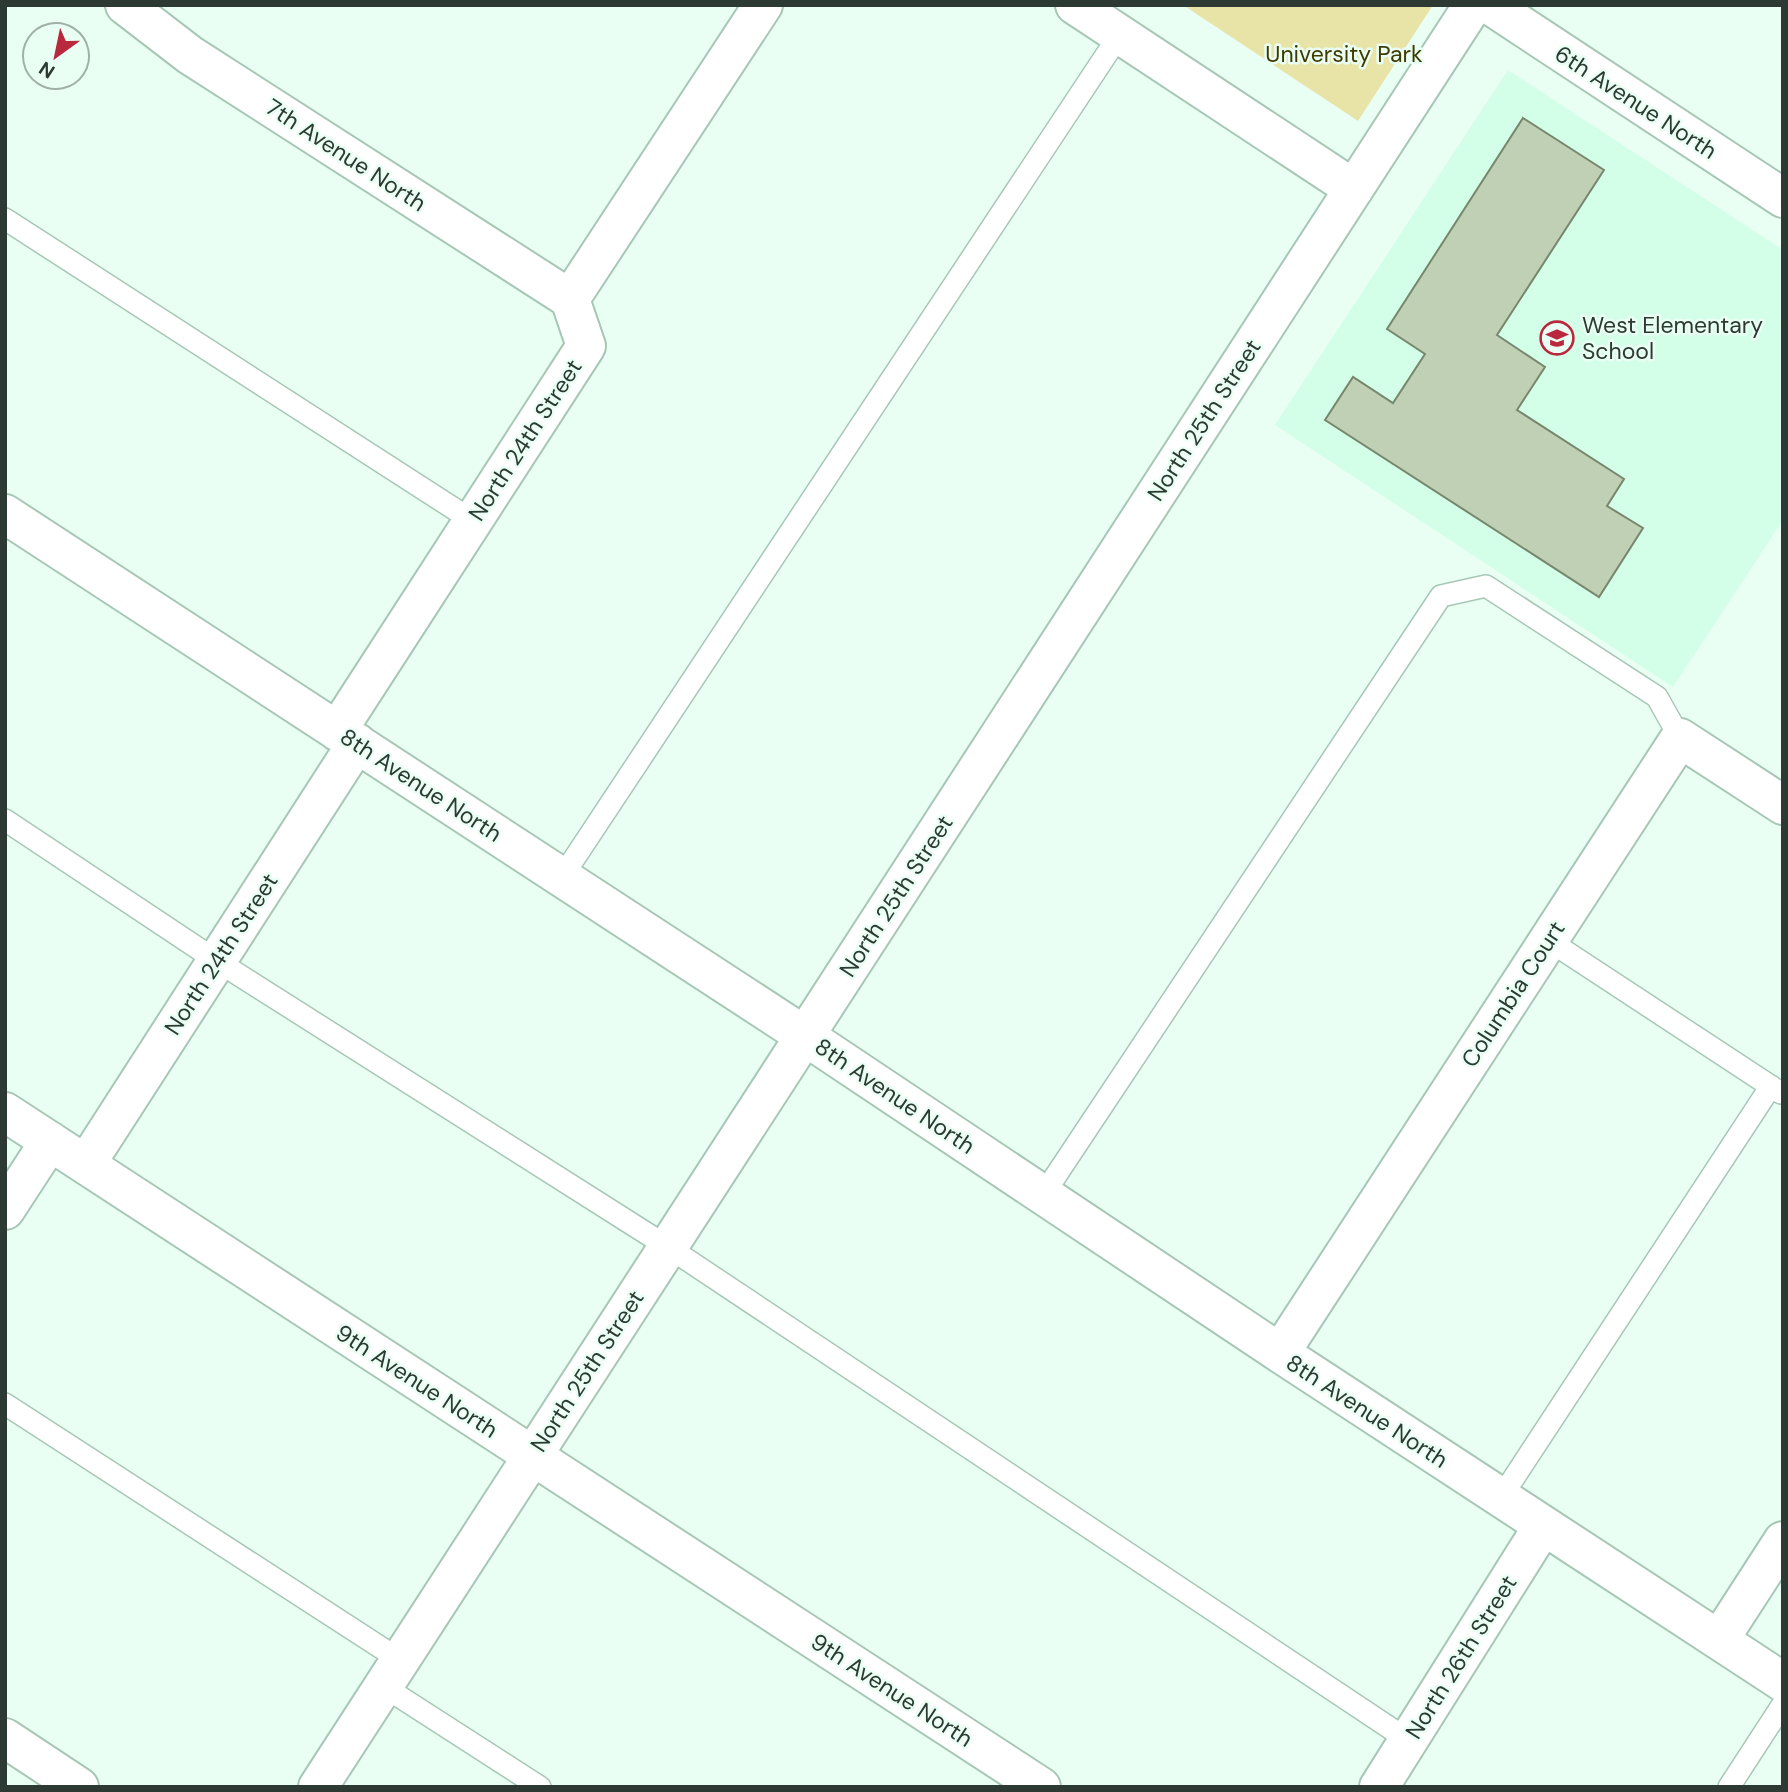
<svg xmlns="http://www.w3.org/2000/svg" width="1788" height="1792" viewBox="0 0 1788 1792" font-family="'DM Sans',sans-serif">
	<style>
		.built { fill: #d3fee7 }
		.green { fill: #e8e4a8 }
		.building { fill: #bfd0b4; stroke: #77876d; stroke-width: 2 }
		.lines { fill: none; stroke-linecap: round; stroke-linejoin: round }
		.service-casing { stroke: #a7c7b6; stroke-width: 24 }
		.minor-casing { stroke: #a7c7b6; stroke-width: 42 }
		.service { stroke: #fff; stroke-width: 21 }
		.minor { stroke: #fff; stroke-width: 38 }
		.labels { text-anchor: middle; stroke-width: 5; stroke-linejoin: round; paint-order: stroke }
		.park-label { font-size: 23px; fill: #3f3a00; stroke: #eafff4 }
		.street-label { font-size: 23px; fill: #2d3a33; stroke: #eafff4 }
		.poi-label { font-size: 23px; fill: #2d3a33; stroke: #eafff4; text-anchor: start }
	</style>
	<rect width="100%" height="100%" fill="#eafff4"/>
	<path class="built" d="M1508,70L1783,250V520L1673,687L1275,425Z"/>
	<path class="green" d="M1183,5H1433L1358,121Z"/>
	<path class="building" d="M1523,118L1604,170L1497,335L1545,367L1517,410L1624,479L1607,506L1643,528L1599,597L1325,420L1353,377L1393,403L1425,354L1387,329Z"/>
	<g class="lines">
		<defs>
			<path id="service" d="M5,219L473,521
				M5,820L217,961L668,1247L1408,1740
				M562,877L1120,34
				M1548,940L1781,1093
				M1043,1195L1441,596L1486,586L1657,697L1680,738
				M5,1404L400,1660
				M1500,1499L1771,1086
				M383,1686L540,1787
				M1729,1787L1783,1704"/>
			<path id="minor" d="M125,5L190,55L570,299
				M1075,5L1354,189
				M1490,5L1783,198
				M570,299L763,5
				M5,514L805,1036L1280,1353L1783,1682
				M337,731L586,346L570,299
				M5,1112L1041,1787
				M86,1164L357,743
				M5,1210L50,1141
				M1280,1353L1680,738L1783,805
				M1719,1640L1783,1541
				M5,1738L79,1787
				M318,1787L1473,5
				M1379,1787L1543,1526"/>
		</defs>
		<use href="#service" class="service-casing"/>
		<use href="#minor" class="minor-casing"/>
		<use href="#service" class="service"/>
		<use href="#minor" class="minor"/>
	</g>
	<defs>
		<symbol id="school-ring" viewBox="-11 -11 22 22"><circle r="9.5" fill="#eafff4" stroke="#b9283d" stroke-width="1.5"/><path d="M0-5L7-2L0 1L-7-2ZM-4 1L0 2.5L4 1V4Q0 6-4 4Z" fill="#b9283d"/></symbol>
	</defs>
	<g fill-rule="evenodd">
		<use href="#school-ring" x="1538" y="319" width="38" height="38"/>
	</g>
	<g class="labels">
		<g class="park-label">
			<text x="1344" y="62">University Park</text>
		</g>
		<g class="street-label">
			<text transform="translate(1636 102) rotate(33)" y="8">6th Avenue North</text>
			<text transform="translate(346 155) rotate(33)" y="8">7th Avenue North</text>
			<text transform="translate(1204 420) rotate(-57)" y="8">North 25th Street</text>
			<text transform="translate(525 440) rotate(-57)" y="8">North 24th Street</text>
			<text transform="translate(421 785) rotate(33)" y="8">8th Avenue North</text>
			<text transform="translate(896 896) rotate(-57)" y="8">North 25th Street</text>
			<text transform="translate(221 954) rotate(-57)" y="8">North 24th Street</text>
			<text transform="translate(1513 994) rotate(-57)" y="8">Columbia Court</text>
			<text transform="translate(895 1096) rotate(34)" y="8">8th Avenue North</text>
			<text transform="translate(587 1371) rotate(-57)" y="8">North 25th Street</text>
			<text transform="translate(417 1381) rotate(33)" y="8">9th Avenue North</text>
			<text transform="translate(1367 1411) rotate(33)" y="8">8th Avenue North</text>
			<text transform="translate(1461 1657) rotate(-58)" y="8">North 26th Street</text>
			<text transform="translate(892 1690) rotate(33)" y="8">9th Avenue North</text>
		</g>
		<g class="poi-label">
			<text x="1582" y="333">West Elementary<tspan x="1582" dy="26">School</tspan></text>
		</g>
	</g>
	<rect width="1788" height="1792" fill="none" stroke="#2d3a33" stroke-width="14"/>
	<g transform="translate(56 56) rotate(213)"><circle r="33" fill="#eafff4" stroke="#9eb0a7" stroke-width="2"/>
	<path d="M0-5L12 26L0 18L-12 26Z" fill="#b9283d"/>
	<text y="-10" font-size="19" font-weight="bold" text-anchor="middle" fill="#2d3a33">N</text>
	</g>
</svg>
